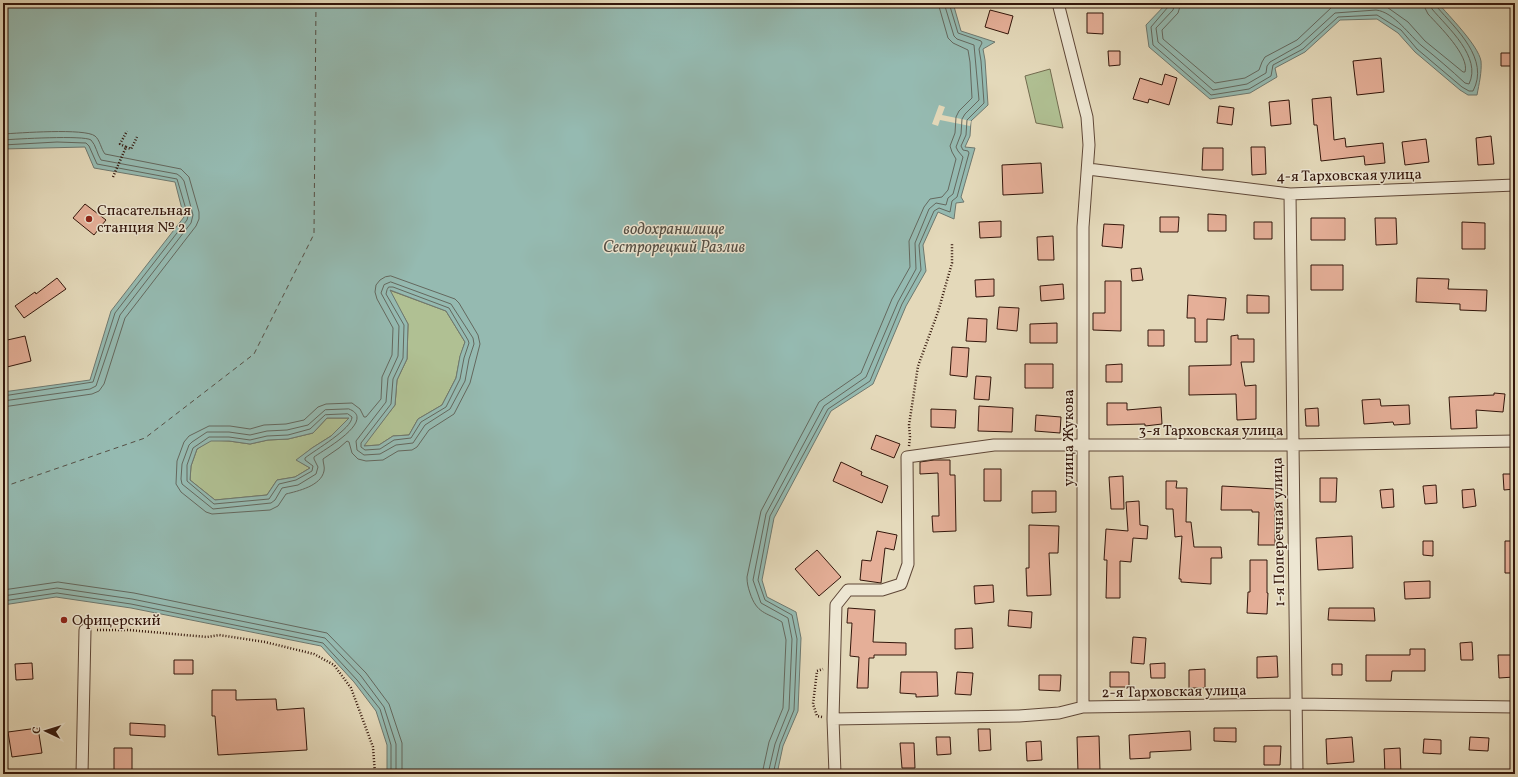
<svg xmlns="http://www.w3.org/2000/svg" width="1518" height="777" viewBox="0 0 1518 777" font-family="Vollkorn,serif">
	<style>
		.green { fill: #b0c093; stroke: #726b4f }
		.water { fill: #95bab1; stroke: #6e786f; fill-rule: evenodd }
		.pier { fill: #e4d9ba }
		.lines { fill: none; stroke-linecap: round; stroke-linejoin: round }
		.shore { stroke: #64685e; stroke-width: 1 }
		.ferry { stroke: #554f45; stroke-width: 1; stroke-dasharray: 5 4; stroke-linecap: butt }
		.building { fill: #e5af98; stroke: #33160b }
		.street-casing { stroke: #5f4737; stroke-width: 13 }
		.path { stroke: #33160b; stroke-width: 2.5; stroke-dasharray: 1 2; stroke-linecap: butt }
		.street { stroke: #ede6d2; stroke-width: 11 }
		.poi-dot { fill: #8f2418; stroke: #ede6d2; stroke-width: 1.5 }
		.labels { text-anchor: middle; stroke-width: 3; stroke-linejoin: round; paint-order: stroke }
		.street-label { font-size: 15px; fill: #33160b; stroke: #ede6d2 }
		.poi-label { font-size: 15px; fill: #33160b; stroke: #ede6d2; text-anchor: start }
		.water-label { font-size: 16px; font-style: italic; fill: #554f45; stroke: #ede6d2 }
	</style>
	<rect width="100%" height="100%" fill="#e4d9ba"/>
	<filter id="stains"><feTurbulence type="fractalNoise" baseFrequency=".005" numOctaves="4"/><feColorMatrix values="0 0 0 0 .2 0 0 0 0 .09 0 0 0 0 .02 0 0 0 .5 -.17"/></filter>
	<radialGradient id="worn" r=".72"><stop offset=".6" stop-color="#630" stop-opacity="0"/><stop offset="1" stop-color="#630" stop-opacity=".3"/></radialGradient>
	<path class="green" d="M1050,69L1063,128L1036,123L1025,76Z
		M389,290L446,311L465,342L460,357L456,378L442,405L418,419L409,435L393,436L379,445L363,446L395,405L397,380L407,359L408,324Z
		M327,418H350L331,436L312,448L297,460L310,468L295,477L277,480L267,495L215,500L190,480L191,466L197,449L211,440L229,441L250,444L268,440L288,439L313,433Z"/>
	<path class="water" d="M3,3H953L961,31L995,42L983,49L985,60L988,105L971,121L970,136L965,147L975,148L961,197L964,202L956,203L954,219L938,212L923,245L926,271L906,306L873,384L831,411L774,518L762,580L767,597L796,612L801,638L798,711L783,746L777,774H387V745L376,711L354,682L321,646L131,608L56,597L3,605V392L90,380L111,311L184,217L175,182L94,168L85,147L3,149ZM390,290L446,311L465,342L460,356L456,378L442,405L418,419L409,435L393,436L379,445L364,446L395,405L397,380L407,359L408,324ZM327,418H349L331,436L312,448L296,460L310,468L295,477L277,480L267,495L215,500L190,480L191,466L197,449L211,441H229L250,444L268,440L288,439L313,433Z
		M1167,3H1438C1449,16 1478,45 1481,61C1482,72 1479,84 1477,95H1468L1460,90L1415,52L1398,33L1377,19L1340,20L1305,52L1275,68L1277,77L1250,93L1210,99L1149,47L1146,25Z"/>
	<path class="pier" d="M939,105L945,107L942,115L971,121L970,126L940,120L938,126L932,124Z"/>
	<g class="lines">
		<path class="shore" d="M1170,3L1168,7L1151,27L1153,45L1211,95L1249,89L1271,76L1273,65L1303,49L1338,17L1377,15L1401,30L1417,49L1462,87L1469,91H1473C1490,59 1456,29 1437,7L1436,3
			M1175,3L1173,10L1156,28L1158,42L1213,90L1247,84L1266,73L1267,66L1270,62L1300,45L1335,13L1376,10C1394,12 1410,36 1422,46C1437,58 1451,70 1465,83L1469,84C1482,57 1448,28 1432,9L1430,3
			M1181,3L1178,13L1162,30L1163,39L1215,83L1245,78L1259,70L1262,62L1265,57L1297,40L1332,7L1339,5L1376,4L1384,5L1408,22L1425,41L1463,72H1465C1470,56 1439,26 1428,14L1425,8L1424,3
			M3,134C19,133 85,128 95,136C100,140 101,149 105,154L181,169L189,177L199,212V219L196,226L125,318L104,384L99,391L92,394L3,407
			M3,140C16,139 84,135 91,140C96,145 97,154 101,160L177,174L181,177L184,181L193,215L191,223L120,315L96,386L90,389L3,401
			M3,145L57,142L86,143L89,146L97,164L177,179L188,216L187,220L115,313L93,382L3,396
			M391,276L455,299L459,303L478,335L480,344L470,383L454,414L429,430L417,447L412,450L398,451L383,460L366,461L358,459L352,453L349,442L347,441L339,448L323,459C323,463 325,467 324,471C321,486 298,491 286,494L278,506L270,510L212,514L206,512L181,492L176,484L177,461L184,442L189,436L209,426H230L250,429L264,425L286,424L304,420L318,407L326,404L352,403L360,409L364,417H366L381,399L382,377L392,355L393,328L377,299L375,292L376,285L380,280L385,277Z
			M391,282L451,304L473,338L474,344L469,359L465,381L450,409L425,425L413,443L396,445L380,454L364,455L357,450L356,441L386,402L388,378L398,356L399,326L381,293L384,285Z
			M389,287H393L449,308L468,340L469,343L464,358L460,379L446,407L421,422L411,438L394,440L380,449L365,450L361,447V443L391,404L393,379L403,358L404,325L386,294L387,290Z
			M349,409C378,420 322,451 314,457V459L318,467L316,474L298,485L282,488L275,500L271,503L213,509L182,484L181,479L182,464L189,445L192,442L207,432H229L250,435L267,431L287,430L308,425L325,410Z
			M348,414L352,417C352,429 315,450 305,458V460L313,466L312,471L296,480L279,484L269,499L214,504L187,481V465L193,448L209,437H229L250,440L267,436L288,435L310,429L325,415Z
			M3,590L58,582L134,593L327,633L366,673L389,704L402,743V774
			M3,596L57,588L132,599L325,638L361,676L384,707L396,744V774
			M3,601L57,593L131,604L323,643L357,680L380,709L391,745V774
			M762,774L769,742L783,708L786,640L782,622C766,612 757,614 750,593C748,587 747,583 747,577L761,511L819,402L861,373L892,299L910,267L909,241L924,207L930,199L942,197L948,190L956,159L952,152L950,146L955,133L956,117L959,111L972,98L970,62L968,50L953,43L948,38L938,3
			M768,774L775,744L789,709L792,639L788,618L761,603L753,580L766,514L824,406L866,377L898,302L916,269L915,243L929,209L936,203L946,205L948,198L953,194L963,157L958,151L956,147L961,134L962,119L965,114L979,100L974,45L957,39L954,36L944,3
			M773,774L780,744L794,710L797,639L792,615L765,600L758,580L770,516L828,409L870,381L902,304L921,270L919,245L934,211L939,208L950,212L952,201L957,197L969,153L968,151L963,150L961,146L966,135L967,120L984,103L981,61L979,49L982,43L981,41L958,33L949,3"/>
		<path class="ferry" d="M3,487L145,438L254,354L314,234L316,3"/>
	</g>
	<path class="building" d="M990,10L1013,16L1008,34L985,27Z
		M1087,13H1103V34L1087,33Z
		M1108,51H1120V65L1109,66Z
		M1501,53H1515V66H1501Z
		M1381,58L1384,92L1357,95L1353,61Z
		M1165,74L1177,78L1169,105L1149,99L1148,103L1133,99L1140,78L1162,85Z
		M1331,97L1334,140L1345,138L1346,147L1383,143L1385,163L1365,165L1364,156L1321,161L1317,125H1314L1312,99Z
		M1289,100L1291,124L1271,126L1269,102Z
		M1219,106L1234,108L1232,125L1217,123Z
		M1491,136L1494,164L1478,165L1476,138Z
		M1426,139L1429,162L1405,165L1402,142Z
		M1251,147H1265L1266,174L1252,175Z
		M1203,148H1223V170H1202Z
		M1041,163L1043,193L1003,195L1002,165Z
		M85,204L106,220L94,235L73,218Z
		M1208,214L1226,215V231H1208Z
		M1160,217H1179L1178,232H1160Z
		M1311,218H1345V240H1311Z
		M1375,218H1396L1397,244L1376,245Z
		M1001,221V237L980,238L979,222Z
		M1254,222H1272V239H1254Z
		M1462,222L1485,223V249H1462Z
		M1104,224L1124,225L1122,248L1102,246Z
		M1053,236L1054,260H1038L1037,237Z
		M1311,265H1343V290H1311Z
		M1141,268L1143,280L1132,281L1131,269Z
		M57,278L66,289L24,318L15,306L35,292L36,294Z
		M1417,278L1449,279L1448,289L1487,290L1486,311L1460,310V304L1416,302Z
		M994,279V296L976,297L975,280Z
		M1105,281H1121V331L1093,330V313H1105Z
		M1063,284L1064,299L1041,301L1040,286Z
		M1188,295L1226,298L1224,320L1207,319V342H1195V318H1187Z
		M1247,295L1269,296V313H1247Z
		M999,307L1019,308L1017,331L997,329Z
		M968,318L987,319L986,342L966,341Z
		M1057,323V343H1030V324Z
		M1148,330H1164V346H1148Z
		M1238,335V339H1254V362H1241L1245,386L1256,385V419L1237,420L1236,394L1189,395V366L1231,365V336Z
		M25,336L31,361L3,368V341Z
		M952,347L969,348L967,377L950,375Z
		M1025,364H1053V388H1025Z
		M1122,364V382H1106V365Z
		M976,376L991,377L989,400L974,399Z
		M1494,393L1505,394L1503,412L1476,410L1477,428L1451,429L1449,397L1494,395Z
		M1380,399L1381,406L1409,405L1410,424L1394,425L1393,422L1364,424L1362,400Z
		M1107,403H1127V410L1161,407L1162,424L1145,426V424L1107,425Z
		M979,406L1013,408L1012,432L978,431Z
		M1318,408L1319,426H1306L1305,409Z
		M931,409L956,410L955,428L931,427Z
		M1036,415L1061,417L1060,433L1035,431Z
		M876,435L900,444L894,458L871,449Z
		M934,460H950V475H955L956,531L933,532L932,516H939L938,473L920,474V462Z
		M841,462L862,472L861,475L888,486L882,503L833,481Z
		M984,469H1001V501H984Z
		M1503,474H1515V489L1504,490Z
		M1123,476L1124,509H1111L1109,477Z
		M1320,478H1337L1336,502H1320Z
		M1166,481H1177L1176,488H1187L1186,522H1191L1194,547H1221L1222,558H1211V584L1181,582V579H1179L1182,536L1175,537L1173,509H1166Z
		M1436,485L1437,503L1425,504L1423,486Z
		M1222,486L1275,489V545H1258L1259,512H1252V510H1221Z
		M1393,489L1394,507L1382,508L1380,490Z
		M1474,489L1476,506L1463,508L1462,490Z
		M1032,491H1056V512L1032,513Z
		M1139,501L1140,525L1148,526L1147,539L1133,538L1131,562L1120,561V598H1106L1107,560H1104L1106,529L1128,531L1126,502Z
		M1029,525L1059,526L1058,553H1049L1051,595L1027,596L1026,568H1029Z
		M877,531L897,535L894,550L885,548L881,583L860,580L862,560L871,561Z
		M1352,536L1353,568L1318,570L1316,538Z
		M1423,541H1433V556L1423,555Z
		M1505,541H1515V573H1505Z
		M817,550L841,577L819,596L795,569Z
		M1250,560H1267V593H1268L1267,614L1247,613L1248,592H1250Z
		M1430,581V598L1405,599L1404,582Z
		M993,585L994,602L975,604L974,586Z
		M848,608L875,610L873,642L906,643V655H874V658H869L868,688H857L859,657L850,656L852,623H847Z
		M1329,608H1374L1375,621L1328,620Z
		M1009,610L1032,612L1031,628L1008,626Z
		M972,628L973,648L955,649V629Z
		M1133,637L1146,638L1144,664L1131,663Z
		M1472,642L1473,660H1461L1460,643Z
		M1410,649H1425V671H1392L1391,681H1366V655H1410Z
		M1498,655H1513L1514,677L1499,678Z
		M1277,656L1278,677L1257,678V657Z
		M174,660H193V674H174Z
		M32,663L33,679L16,680L15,664Z
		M1165,663V678H1151L1150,664Z
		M1332,664H1342V675H1332Z
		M1205,669V688H1189V670Z
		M901,672H937L938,696L916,697V694L900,693Z
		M957,672L973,673L971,695L955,694Z
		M1110,672H1129V687H1110Z
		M1039,675H1061L1060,691L1039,690Z
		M212,690H236V700L276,699L277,710L304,708L307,750L218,755L215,716H212Z
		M130,723L165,725V737L130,735Z
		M38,728L42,753L12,757L8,732Z
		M1214,728H1236V742L1214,741Z
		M978,729H990L991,750L979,751Z
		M1190,731L1191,750L1150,752V758L1130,759L1129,735Z
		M1099,736L1100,771L1078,772L1077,737Z
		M936,737H950L951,754L937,755Z
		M1352,737L1354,762L1327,764L1326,739Z
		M1470,737L1489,738L1488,751L1469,750Z
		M1424,739L1441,740V754L1423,753Z
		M1041,741L1042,760L1027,761L1026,742Z
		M900,743H914L915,768H902Z
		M1264,746H1281L1280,765H1264Z
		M114,748H132V774H114Z
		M1400,748L1401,774H1385L1384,749Z"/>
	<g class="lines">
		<defs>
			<path id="street" d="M1058,3L1087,117L1089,145L1083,227V707
				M1088,169L1290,194L1515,185
				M1290,194L1297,774
				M833,719L1019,716L1059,713L1083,707L1296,704L1515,707
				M82,774L85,630
				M835,774L833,719L836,605L848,590H882L901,584L908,564L907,457L994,445H1292L1515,441"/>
		</defs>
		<use href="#street" class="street-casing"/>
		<path class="path" d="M126,147L131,149L137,137
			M113,177L126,147L120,144L127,131
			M909,446L910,437L909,425L918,366L938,312L952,263V244
			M97,630H129L207,637L219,635L265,642L314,654L334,665L351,688L373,747L375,774
			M822,717L817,716L813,704L817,671L823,669"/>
		<use href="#street" class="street"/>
	</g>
	<g class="poi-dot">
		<circle cx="89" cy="219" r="4"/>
		<circle cx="64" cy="620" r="4"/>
	</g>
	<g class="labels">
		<g class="street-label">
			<text transform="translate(1349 175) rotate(-1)" y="5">4-я Тарховская улица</text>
			<text x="1211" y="435">3-я Тарховская улица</text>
			<text transform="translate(1068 438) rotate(-90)" y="5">улица Жукова</text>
			<text transform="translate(1278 532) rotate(-91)" y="5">1-я Поперечная улица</text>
			<text transform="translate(1174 691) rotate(-1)" y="5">2-я Тарховская улица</text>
		</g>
		<g class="poi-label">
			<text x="97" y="215">Спасательная<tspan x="97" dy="17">станция № 2</tspan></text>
			<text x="72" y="625">Офицерский</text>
		</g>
		<g class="water-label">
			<text x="674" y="234">водохранилище<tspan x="674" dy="18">Сестрорецкий Разлив</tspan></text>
		</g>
	</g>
	<rect width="1518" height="777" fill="none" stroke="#e4d9ba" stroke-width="16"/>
	<rect x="4" y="4" width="1510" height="769" fill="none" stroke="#33160b" stroke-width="2"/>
	<rect x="8" y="8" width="1502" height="761" fill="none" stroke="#33160b"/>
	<g transform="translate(46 731) rotate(274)" stroke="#ede6d2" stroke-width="3" paint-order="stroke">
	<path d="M0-3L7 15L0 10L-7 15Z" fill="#33160b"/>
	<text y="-6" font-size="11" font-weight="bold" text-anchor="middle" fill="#33160b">С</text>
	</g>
	<rect width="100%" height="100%" filter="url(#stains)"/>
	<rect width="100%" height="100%" fill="url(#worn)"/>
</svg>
